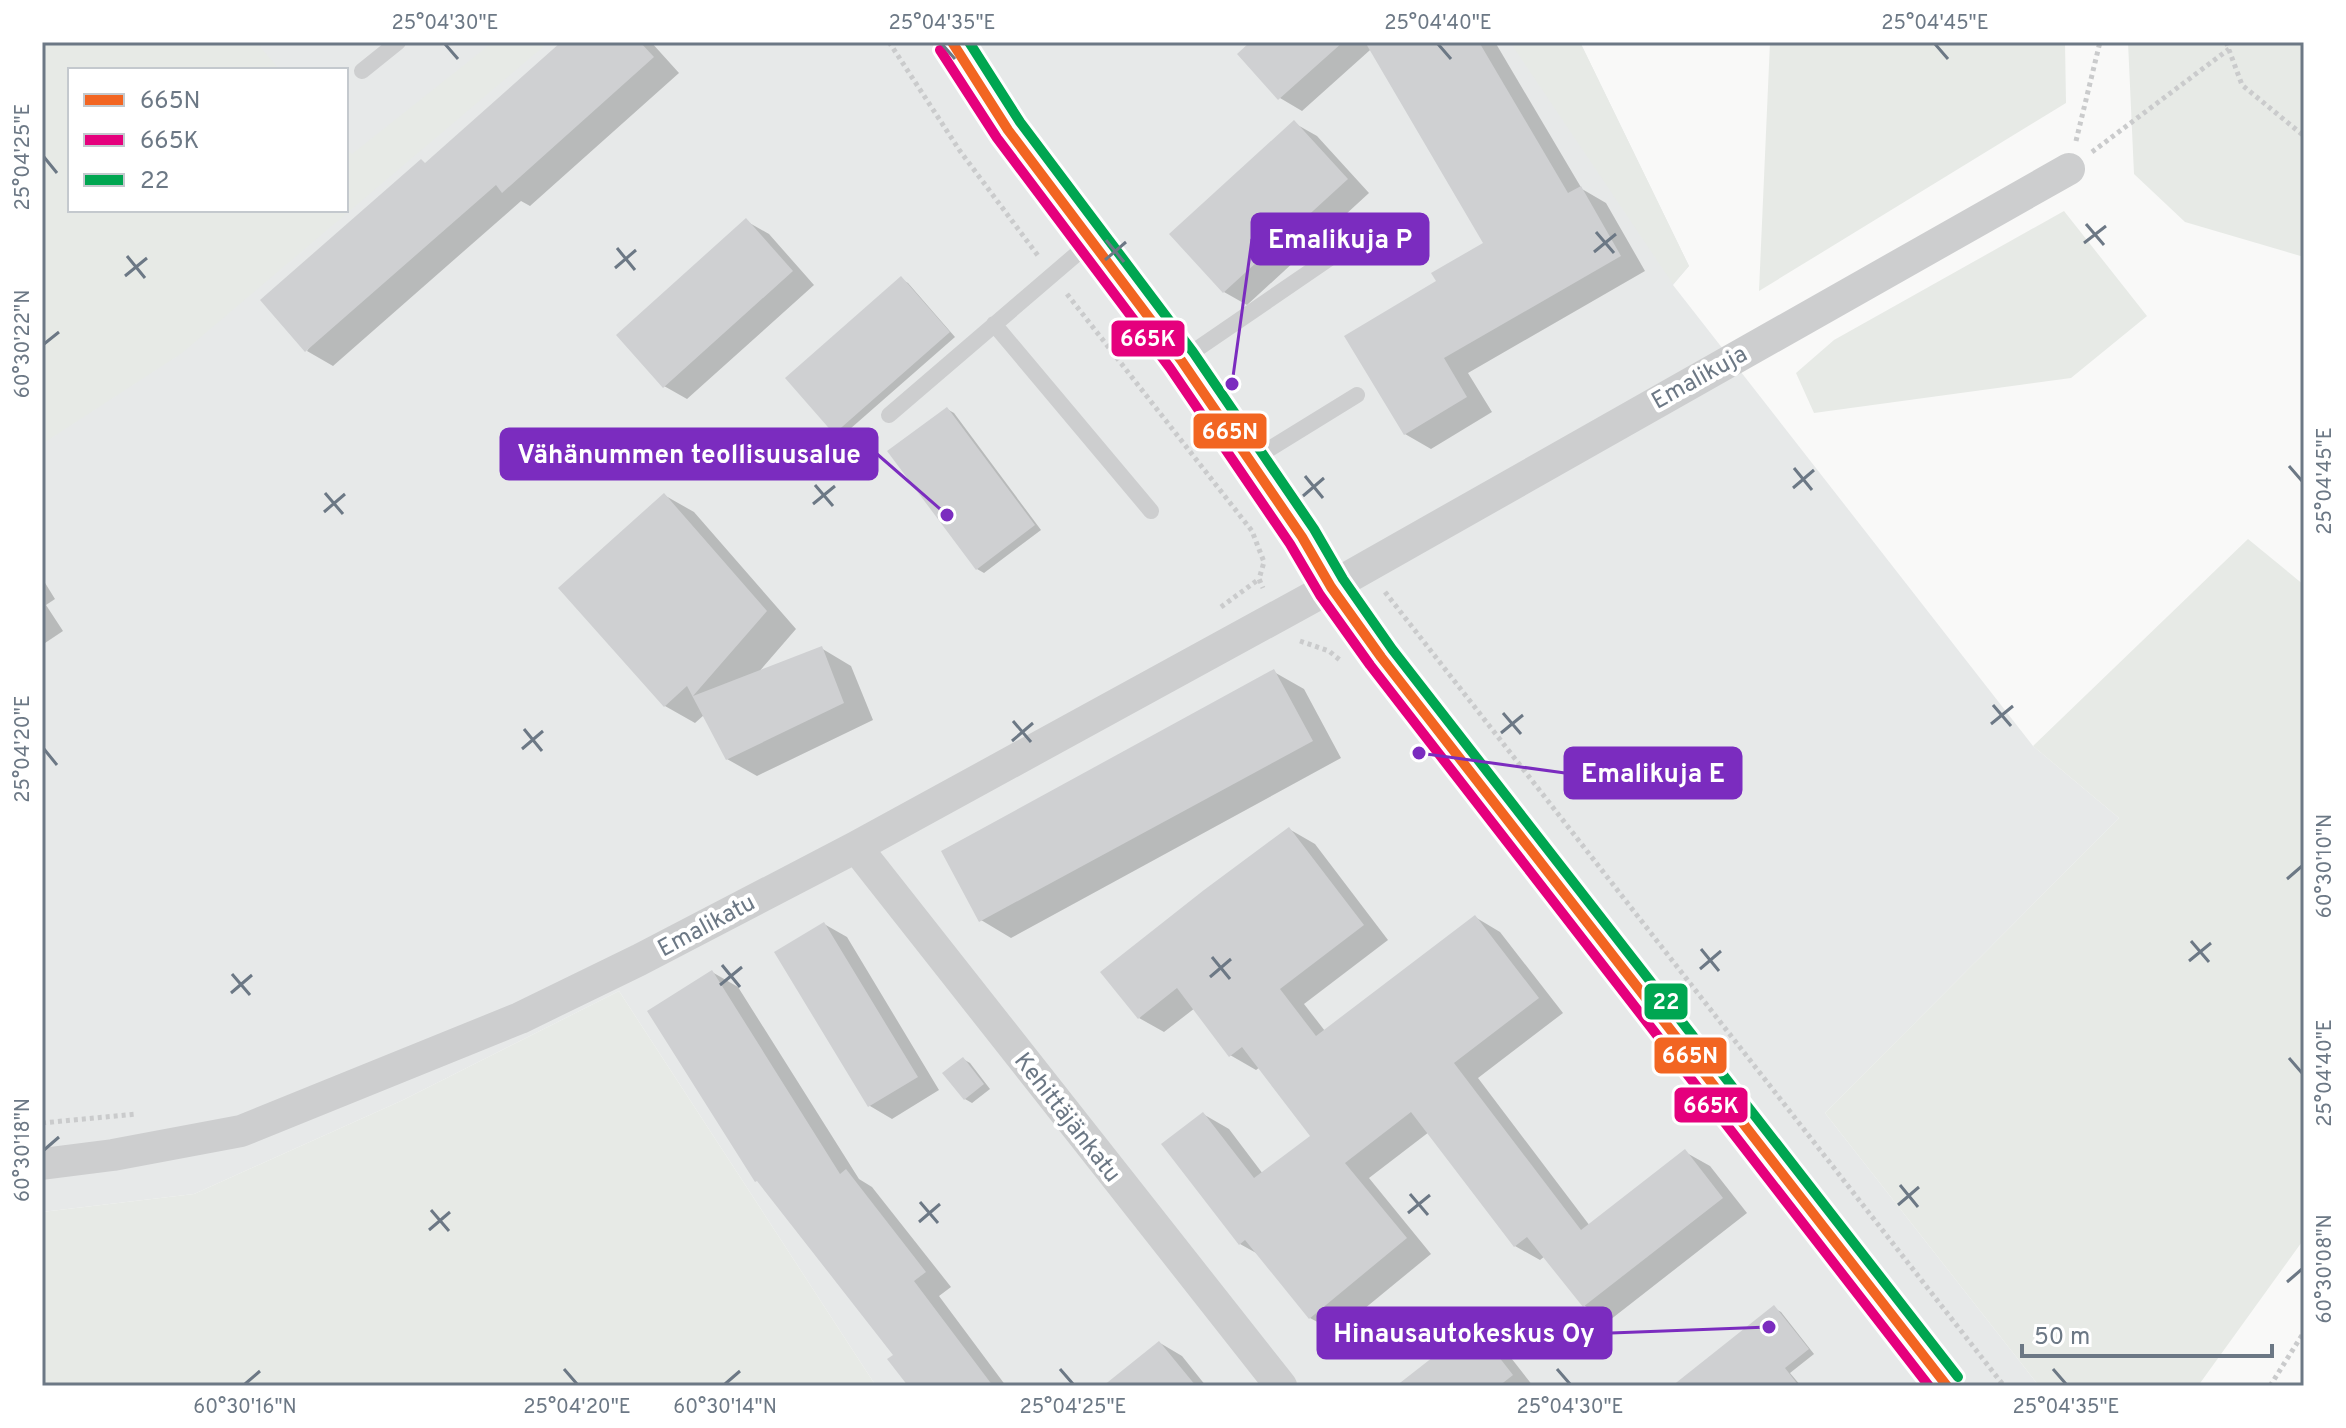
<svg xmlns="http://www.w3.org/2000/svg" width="2346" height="1428" viewBox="0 0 2346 1428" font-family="Overpass,sans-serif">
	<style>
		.built { fill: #e7e9e9; fill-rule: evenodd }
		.green { fill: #e7eae6 }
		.shadow { fill: #0003 }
		.building { fill: #cfd0d2 }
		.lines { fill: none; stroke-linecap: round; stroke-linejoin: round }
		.path { stroke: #cacbcc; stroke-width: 5; stroke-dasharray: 4 4; stroke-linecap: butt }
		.service { stroke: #cdcecf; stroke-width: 16 }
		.minor { stroke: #cdcecf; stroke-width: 32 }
		.bus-1-casing { stroke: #fff; stroke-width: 16 }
		.bus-2-casing { stroke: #fff; stroke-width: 16 }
		.bus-3-casing { stroke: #fff; stroke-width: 16 }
		.bus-1 { stroke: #f26522; stroke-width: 10 }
		.bus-2 { stroke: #e5007d; stroke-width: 10 }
		.bus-3 { stroke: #00a651; stroke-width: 10 }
		.ticks { fill: none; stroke: #6c7885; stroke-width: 3 }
		.labels { text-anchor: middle; stroke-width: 8; stroke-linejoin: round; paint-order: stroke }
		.street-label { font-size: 24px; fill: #6c7885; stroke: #fff }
		.leader { fill: none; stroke: #7b2cbf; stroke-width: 3 }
		.callout-dot { fill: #7b2cbf; stroke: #fff; stroke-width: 3 }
		.callout { fill: #7b2cbf; stroke: #7b2cbf; stroke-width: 3 }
		.callout-label { font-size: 26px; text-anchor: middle; font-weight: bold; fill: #fff }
		.line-badge { stroke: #fff; stroke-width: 3 }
		.badge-label { font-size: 22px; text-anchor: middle; font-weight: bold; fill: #fff }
		.neatline { fill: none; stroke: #6c7885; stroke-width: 3 }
		.ticks-label { font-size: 20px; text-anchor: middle; fill: #6c7885 }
	</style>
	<rect width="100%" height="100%" fill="#f9f9f8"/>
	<path class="built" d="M42,42H1580L1689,266L1673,285L2033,746L2119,818L1825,1113L2039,1386H876L619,991L403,1100L194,1194L42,1212ZM70,70H346V210H70Z"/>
	<path class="green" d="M42,42H256L280,70H70V210H346V148L352,154L493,42H549L182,353L42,444Z
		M1510,42H1580L1689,266L1673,284Z
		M1770,42H2065L2066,103L1759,291Z
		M2128,42H2304V257L2185,222L2134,174Z
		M2064,211L2147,316L2071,378L1814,413L1796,373L1834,340Z
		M2248,539L2304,585V1239L2198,1386H2039L1825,1113L2119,818L2033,746Z
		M619,991L876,1386H42V1212L194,1194L403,1100Z"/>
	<path class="shadow" d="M564,42H651L679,73L530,206L521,201L333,366L307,351L427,164Z
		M1253,42H1379L1302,111L1280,98Z
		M1404,42H1495L1582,189L1606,203L1645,271L1468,373L1492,412L1431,449L1405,434L1439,282L1485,243Z
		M1294,123L1317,136L1369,193L1247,305L1224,292Z
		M746,221L769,234L814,285L687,399L664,386Z
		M901,279L908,283L955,337L842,436L835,432Z
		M947,409L954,413L1041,530L984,573L977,569Z
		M664,495L694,512L796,629L758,673L821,648L851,666L873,720L757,776L727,759L704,715L695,723L665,706Z
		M42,578L55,599L46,605L63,631L42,645Z
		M1274,672L1304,689L1341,758L1011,938L981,920Z
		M1289,829L1315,844L1388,940L1304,1004L1325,1031L1475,917L1500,932L1563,1013L1478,1078L1590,1226L1685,1152L1710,1166L1747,1213L1610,1320L1585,1306L1545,1256L1540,1260L1515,1246L1429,1132L1369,1178L1431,1254L1336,1332L1310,1318L1258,1254L1240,1244L1203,1114L1229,1129L1263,1174L1313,1136L1260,1067L1256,1070L1230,1055L1195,1008L1164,1032L1139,1018Z
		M824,924L847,937L939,1090L892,1119L870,1106Z
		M712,972L738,987L859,1179L872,1187L951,1287L939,1296L1006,1386H910Z
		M963,1059L970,1063L990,1089L972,1103L965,1099Z
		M1774,1308L1781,1312L1814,1354L1790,1373L1801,1386H1676Z
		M1475,1327L1497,1340L1533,1386H1399Z
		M1160,1343L1182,1356L1206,1386H1107Z"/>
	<path class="building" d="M561,42H640L654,57L502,193L496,185L305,352L260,300L421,159L425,163Z
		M1250,42H1343L1278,100L1237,54Z
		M1365,42H1479L1568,193L1581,186L1621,256L1444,358L1467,397L1404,435L1344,336L1436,281L1431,273L1483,243Z
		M1294,120L1348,179L1223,293L1169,234Z
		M746,218L793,271L663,388L616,335Z
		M901,276L950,332L834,434L785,378Z
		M947,407L1035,525L976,570L887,451Z
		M664,493L767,611L693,696L822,646L844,703L726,760L687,686L664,707L558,588Z
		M1274,669L1313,741L979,922L941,851Z
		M1289,827L1364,925L1280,989L1316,1036L1475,915L1539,998L1454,1063L1581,1230L1685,1149L1723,1198L1583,1307L1527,1237L1514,1247L1411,1112L1345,1163L1407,1238L1309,1319L1245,1240L1239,1245L1161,1144L1203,1112L1254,1178L1310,1136L1242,1047L1229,1057L1177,988L1138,1019L1100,972L1204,890Z
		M824,922L918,1077L868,1107L774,952Z
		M712,970L840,1174L846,1169L926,1272L914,1281L993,1386H908L887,1359L893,1355L757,1181L755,1182L647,1011Z
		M963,1057L984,1084L964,1100L942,1073Z
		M1774,1305L1809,1349L1785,1368L1799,1386H1672Z
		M1474,1325L1513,1375L1499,1386H1396Z
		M1159,1341L1196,1386H1103Z"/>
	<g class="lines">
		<path class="path" d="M889,42L960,151L1039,257
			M2226,42L2242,85L2304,136
			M2076,141L2100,42
			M2092,152L2229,49
			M1067,294L1252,531L1264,562L1259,579L1263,588
			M1385,592L2004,1386
			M1221,607L1259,579
			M1300,641L1329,651L1341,661
			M42,1123L137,1114
			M2270,1386L2304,1332"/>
		<path class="service" d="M362,71L398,42
			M994,324L1151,511
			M1181,360L1384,221
			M889,415L1093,240
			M1250,461L1357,395"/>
		<path class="minor" d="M952,42L1008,130L1181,360L1302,537L1331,587L1381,657L1947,1386
			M856,847L1281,1386
			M42,1164L113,1155L241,1131L520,1018L639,960L856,847L1331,587L2069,169"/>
		<defs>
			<path id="bus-1" d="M952,42L1008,130L1181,360L1302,537L1331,587L1381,657L1947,1386"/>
			<path id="bus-2" d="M940,50L997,138L1170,368L1290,544L1320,595L1370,665L1929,1386"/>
			<path id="bus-3" d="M969,42L1020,122L1193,352L1314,529L1343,579L1392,649L1958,1377"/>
		</defs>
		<use href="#bus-1" class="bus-1-casing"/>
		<use href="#bus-2" class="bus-2-casing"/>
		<use href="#bus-3" class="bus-3-casing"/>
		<use href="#bus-1" class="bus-1"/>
		<use href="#bus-2" class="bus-2"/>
		<use href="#bus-3" class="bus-3"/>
	</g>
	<path class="ticks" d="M445,44L458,59M942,44L955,59M1438,44L1451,59M1935,44L1948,59M44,157L57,173M2086,224L2104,245M1596,232L1614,253M1106,240L1124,262M2084,243L2106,226M617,248L635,270M1594,252L1616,234M127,256L145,278M1105,260L1126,242M615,268L636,250M125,276L147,258M44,344L59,332M2289,466L2302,481M1794,468L1812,490M1305,476L1323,498M815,485L833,506M1793,488L1814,470M325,493L343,514M1303,496L1324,478M813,504L835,486M324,512L345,494M1993,705L2011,726M1503,713L1521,734M1013,721L1031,742M1991,724L2013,706M524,729L542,751M1501,733L1523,715M1012,741L1033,723M44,749L57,765M522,749L543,731M2287,879L2302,866M2191,941L2209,962M1701,949L1719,971M1212,957L1230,979M2189,961L2211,943M722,965L740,987M1700,969L1721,951M232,974L250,995M1210,977L1231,959M720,985L742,967M231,993L252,975M2289,1058L2302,1073M44,1150L59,1137M1900,1185L1918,1207M1410,1194L1428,1215M920,1202L938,1223M1898,1205L1919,1187M431,1210L449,1231M1408,1213L1430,1195M919,1222L940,1204M429,1230L450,1212M2287,1282L2302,1269M564,1369L577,1384M1060,1369L1073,1384M1557,1369L1570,1384M2053,1369L2066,1384M245,1384L260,1371M725,1384L740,1371"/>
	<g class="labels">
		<g class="street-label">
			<text transform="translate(1699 377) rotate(-29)" y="8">Emalikuja</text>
			<text transform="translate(706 925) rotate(-28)" y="8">Emalikatu</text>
			<text transform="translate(1068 1117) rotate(52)" y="8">Kehittäjänkatu</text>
		</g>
	</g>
	<path class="leader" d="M1232 384L1252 239M947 515L877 454M1419 753L1565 773M1769 1327L1611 1333"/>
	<g class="callout-dot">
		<circle cx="1232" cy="384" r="8"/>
		<circle cx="947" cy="515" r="8"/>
		<circle cx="1419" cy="753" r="8"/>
		<circle cx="1769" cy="1327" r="8"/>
	</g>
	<g class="callout">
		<rect x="1252" y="214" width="176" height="50" rx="8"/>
		<rect x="501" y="429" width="376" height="50" rx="8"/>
		<rect x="1565" y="748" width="176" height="50" rx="8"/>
		<rect x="1318" y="1308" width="293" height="50" rx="8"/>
	</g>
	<g class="callout-label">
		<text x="1340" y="248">Emalikuja P</text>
		<text x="689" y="463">Vähänummen teollisuusalue</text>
		<text x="1653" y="782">Emalikuja E</text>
		<text x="1464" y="1342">Hinausautokeskus Oy</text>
	</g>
	<g class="line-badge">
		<rect x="1110" y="319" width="76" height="39" rx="8" fill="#e5007d"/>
		<rect x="1192" y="412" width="76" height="38" rx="8" fill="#f26522"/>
		<rect x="1643" y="982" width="46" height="39" rx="8" fill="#00a651"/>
		<rect x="1653" y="1036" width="75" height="39" rx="8" fill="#f26522"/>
		<rect x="1673" y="1086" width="76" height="38" rx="8" fill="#e5007d"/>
	</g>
	<g class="badge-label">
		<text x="1148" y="346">665K</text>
		<text x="1230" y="439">665N</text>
		<text x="1666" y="1009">22</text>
		<text x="1690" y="1063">665N</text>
		<text x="1711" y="1113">665K</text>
	</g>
	<rect width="2346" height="1428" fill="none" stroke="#ffffff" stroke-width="88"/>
	<rect x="68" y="68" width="280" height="144" fill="#ffffff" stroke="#c4c9ce" stroke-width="2"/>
	<rect x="84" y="94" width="40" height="12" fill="#f26522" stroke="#c4c9ce" stroke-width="2"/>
	<text x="140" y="108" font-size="24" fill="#6c7885">665N</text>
	<rect x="84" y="134" width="40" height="12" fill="#e5007d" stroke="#c4c9ce" stroke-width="2"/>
	<text x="140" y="148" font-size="24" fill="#6c7885">665K</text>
	<rect x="84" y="174" width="40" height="12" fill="#00a651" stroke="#c4c9ce" stroke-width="2"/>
	<text x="140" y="188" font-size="24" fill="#6c7885">22</text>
	<path d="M2022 1344v12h250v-12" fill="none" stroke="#6c7885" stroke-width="4"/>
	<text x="2034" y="1344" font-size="24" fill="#6c7885" stroke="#ffffff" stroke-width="6" paint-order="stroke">50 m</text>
	<rect x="44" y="44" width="2258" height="1340" class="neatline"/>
	<g class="ticks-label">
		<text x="445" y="29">25°04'30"E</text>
		<text x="942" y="29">25°04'35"E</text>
		<text x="1438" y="29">25°04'40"E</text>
		<text x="1935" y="29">25°04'45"E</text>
		<text transform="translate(22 157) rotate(-90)" y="7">25°04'25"E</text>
		<text transform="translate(22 344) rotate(-90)" y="7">60°30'22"N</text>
		<text transform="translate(2324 481) rotate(-90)" y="7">25°04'45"E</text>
		<text transform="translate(22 749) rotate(-90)" y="7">25°04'20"E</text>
		<text transform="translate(2324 866) rotate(-90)" y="7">60°30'10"N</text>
		<text transform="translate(2324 1073) rotate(-90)" y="7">25°04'40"E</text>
		<text transform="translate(22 1150) rotate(-90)" y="7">60°30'18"N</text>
		<text transform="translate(2324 1269) rotate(-90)" y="7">60°30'08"N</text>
		<text x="245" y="1413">60°30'16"N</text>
		<text x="577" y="1413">25°04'20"E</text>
		<text x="725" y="1413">60°30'14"N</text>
		<text x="1073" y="1413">25°04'25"E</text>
		<text x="1570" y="1413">25°04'30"E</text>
		<text x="2066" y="1413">25°04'35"E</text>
	</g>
</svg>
